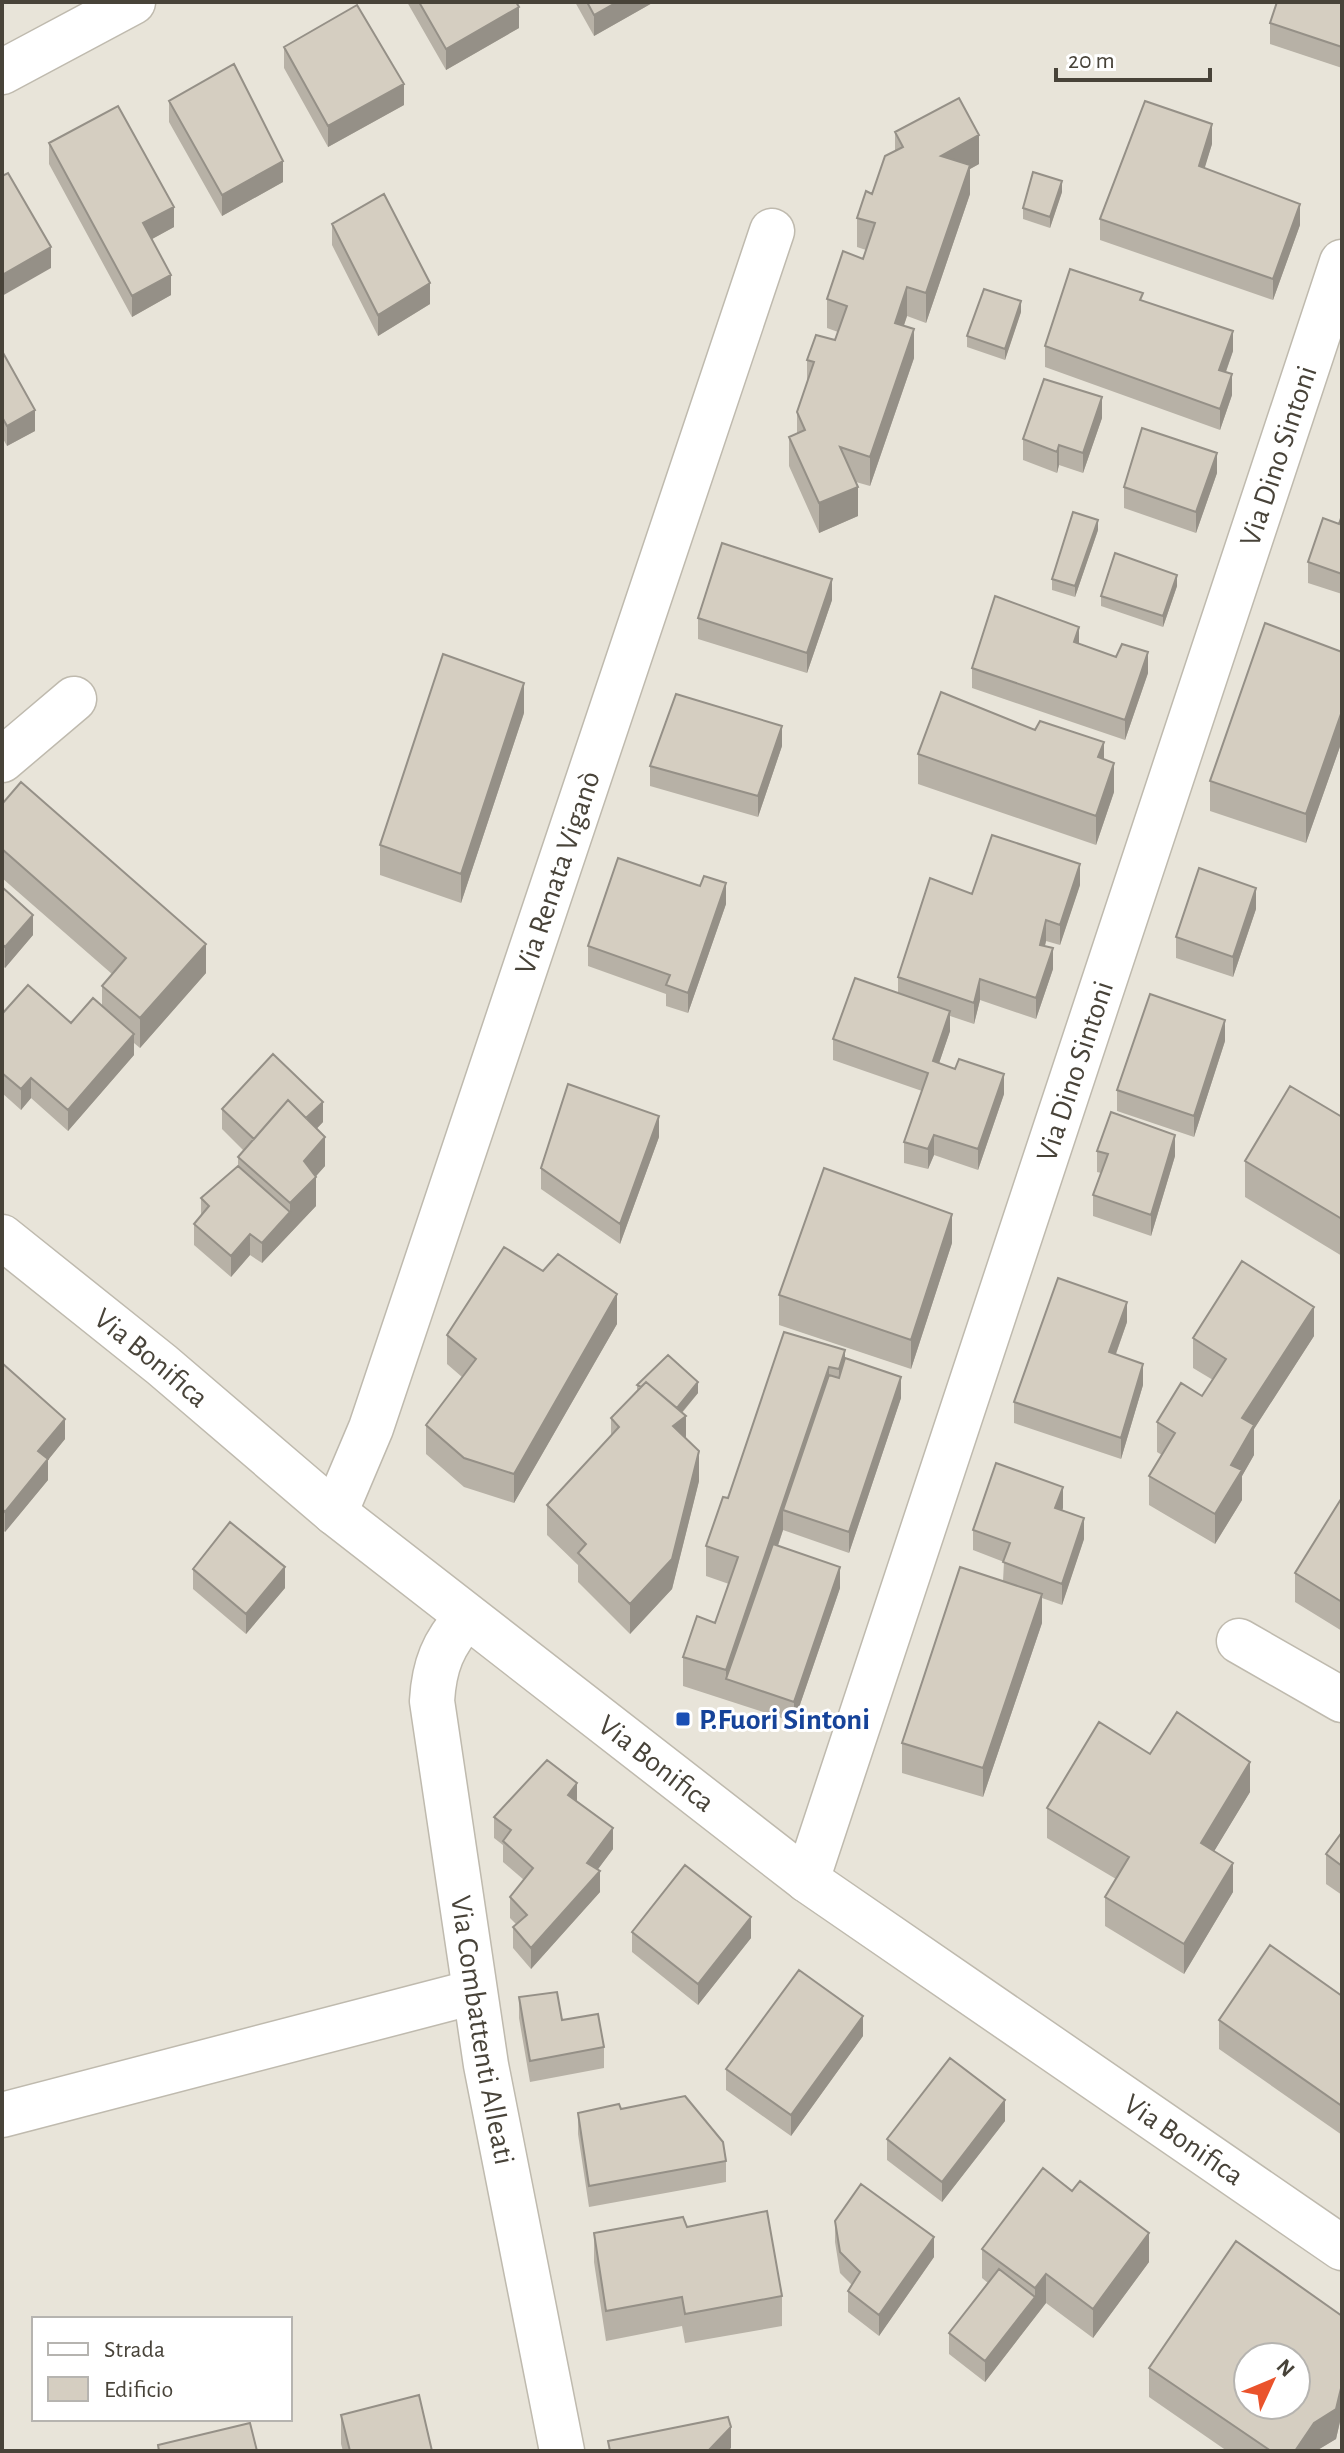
<svg xmlns="http://www.w3.org/2000/svg" width="1344" height="2453" viewBox="0 0 1344 2453" font-family="'Alegreya Sans',sans-serif">
	<style>
		.residential { fill: #e8e4d9; fill-rule: evenodd }
		.lines { fill: none; stroke-linecap: round; stroke-linejoin: round }
		.minor-casing { stroke: #bfbaae; stroke-width: 47 }
		.minor { stroke: #fff; stroke-width: 44 }
		.wall { fill: #b7b1a6 }
		.shaded-wall { fill: #959087 }
		.building { fill: #d5cec1; stroke: #959087; stroke-width: 2; fill-rule: evenodd }
		.transit-dot { fill: #1a4fb4; stroke: #fff; stroke-width: 3 }
		.labels { text-anchor: middle; stroke-width: 6; stroke-linejoin: round; paint-order: stroke }
		.street-label { font-size: 30px; fill: #484339; stroke: #fff }
		.transit-label { font-size: 30px; font-weight: bold; fill: #164399; stroke: #fff; text-anchor: start }
	</style>
	<rect width="100%" height="100%" fill="#f4f2eb"/>
	<path class="residential" d="M2,2H1342V2451H2ZM34,2319H290V2419H34ZM1248,2357H1296V2405H1248Z"/>
	<g class="lines">
		<defs>
			<g id="minor">
				<path d="M2,72L133,2"/>
				<path d="M2,760L74,699"/>
				<path id="s1" d="M2,1237L162,1365L335,1513L807,1880L1342,2248"/>
				<path id="s2" d="M335,1513L371,1428L772,231"/>
				<path id="s3" d="M467,1617C443,1643 434,1666 432,1701L486,2065L562,2451"/>
				<path d="M1239,1641L1342,1700"/>
				<path id="s4" d="M807,1880L1342,262"/>
				<path d="M2,2115L474,1992"/>
			</g>
		</defs>
		<use href="#minor" class="minor-casing"/>
		<use href="#minor" class="minor"/>
	</g>
	<path class="wall" d="M407,2H516L519,28L446,70Z
		M575,2H654L594,36Z
		M1342,2V68L1270,44V23Z
		M284,47L404,105L328,147L284,68Z
		M169,101L283,182L222,216L169,122Z
		M895,132L979,164L970,169V194L926,323L907,316L904,325L914,358L870,486L856,482L858,516L819,533L789,466V437L797,433V412L807,382V360L835,340L838,332L827,328V299L863,259L866,250L857,247V218L872,194L895,151Z
		M49,143L174,227L152,239L171,295L132,317L49,164Z
		M1212,144L1204,168L1300,225L1273,300L1100,240V219Z
		M1062,192L1050,228L1023,219V208Z
		M332,224L430,304L378,336L332,245Z
		M1143,301L1233,351L1226,372L1232,395L1220,430L1045,367V346Z
		M1021,312L1005,360L967,347V336Z
		M2,351L35,431L7,446L2,437Z
		M1102,418L1083,473L1059,465L1057,473L1023,460V439Z
		M1217,473L1196,533L1124,508V487Z
		M1342,515V594L1308,583V562L1339,524Z
		M1098,530L1075,597L1052,590V579Z
		M1177,586L1163,627L1101,606V596Z
		M832,600L807,673L698,639V618Z
		M1079,644L1148,673L1125,740L972,688V668Z
		M1342,652V741L1306,843L1210,811V781Z
		M524,713L461,903L380,875V845Z
		M782,746L758,817L650,786V766Z
		M918,754L1114,792L1096,845L918,784Z
		M2,804L206,973L140,1048L134,1043V1055L68,1131L31,1098L21,1110L2,1093V1014L71,1023L102,1005V986L112,974L2,878Z
		M1080,885L1060,945L1046,941L1045,946L1053,969L1036,1019L980,1000L974,1024L950,1016V1031L939,1063L1004,1094L978,1170L934,1155L928,1169L904,1163V1142L922,1091L833,1060V1039L898,993V977L972,894Z
		M700,886L726,904L688,1013L666,1006V994L588,966V946Z
		M2,887L33,935L5,968L2,965Z
		M1256,909L1233,977L1176,958V937Z
		M1225,1041L1194,1137L1117,1111V1090Z
		M222,1109L323,1122L317,1128L325,1166L316,1176V1206L262,1263L250,1255L231,1277L194,1245V1224L201,1216V1198L238,1166V1157L244,1151L222,1129Z
		M1342,1117V1256L1245,1197V1161Z
		M659,1137L620,1244L541,1189V1168Z
		M1097,1151L1175,1156L1151,1236L1093,1216V1195L1101,1173L1097,1172Z
		M952,1243L911,1369L779,1325V1295Z
		M1127,1322L1116,1354L1143,1385L1121,1459L1014,1423V1402Z
		M617,1324L514,1503L464,1487L426,1454V1425L462,1377L447,1364V1335Z
		M784,1332L845,1358L901,1398L849,1553L783,1530L778,1546L840,1588L794,1722L683,1686V1657L715,1623L729,1584L706,1576V1546L728,1498Z
		M1314,1336L1254,1429V1455L1242,1476V1500L1215,1544L1149,1505V1476L1162,1455L1157,1452V1422L1202,1396L1213,1380L1193,1368V1338Z
		M2,1363L65,1439L48,1460V1480L5,1532L2,1529Z
		M637,1385L698,1393L682,1413L686,1439L699,1481L672,1589L630,1634L578,1582V1565L547,1535V1505L611,1436V1418L637,1390Z
		M1342,1500V1631L1295,1602V1573Z
		M1063,1508L1062,1511L1084,1539L1062,1605L1042,1598V1623L983,1797L902,1773V1743L1003,1581L1004,1562L973,1550V1530Z
		M193,1569L285,1588L246,1634L193,1589Z
		M1150,1754L1250,1792L1214,1851L1233,1892L1184,1974L1105,1926V1897L1116,1879L1047,1838V1808Z
		M577,1802L613,1849L597,1870L600,1892L531,1969L513,1948V1927L516,1924L510,1918V1897L524,1880L503,1862V1845L494,1838V1817Z
		M1342,1832V1895L1326,1884V1854Z
		M632,1932L751,1938L698,2005L632,1952Z
		M1342,1996V2135L1219,2049V2020Z
		M519,1997L562,2020L604,2047V2068L530,2082L519,2018Z
		M863,2036L791,2136L726,2090V2069Z
		M621,2109L726,2161V2182L589,2207L578,2134V2113Z
		M1005,2121L942,2202L887,2160V2139Z
		M835,2221L934,2257L879,2336L848,2312V2291L852,2285L840,2273L835,2242Z
		M687,2227L782,2296V2326L685,2343L682,2326L606,2341L594,2262V2233Z
		M982,2249L1149,2262L1093,2338L1046,2303L985,2382L949,2354V2333L988,2283L982,2278Z
		M1149,2368L1342,2413L1336,2439L1316,2451H1227L1149,2397Z
		M341,2415L432,2451H343L341,2444Z"/>
	<path class="shaded-wall" d="M617,2H654L594,36V15Z
		M519,7V28L446,70V49Z
		M404,84V105L328,147V126Z
		M1212,124V144L1199,187V166Z
		M979,135V164L970,169V194L926,323V293L941,156Z
		M283,161V182L222,216V195Z
		M1062,181V192L1050,228V217Z
		M1300,204V225L1273,300V279Z
		M174,207V227L143,244V223Z
		M51,247V268L2,296V275Z
		M171,275V295L132,317V296Z
		M430,283V304L378,336V315Z
		M907,287V316L895,352V323Z
		M1021,301V312L1005,360V349Z
		M914,329V358L870,486V457Z
		M1233,331V351L1219,391V370Z
		M1232,374V395L1220,430V409Z
		M1102,397V418L1083,473V453Z
		M35,410V431L7,446V426Z
		M1059,445V465L1057,473V452Z
		M1217,453V473L1196,533V512Z
		M858,487V516L819,533V503Z
		M1098,520V530L1075,597V586Z
		M1177,575V586L1163,627V616Z
		M832,579V600L807,673V653Z
		M1079,627V648L1074,642Z
		M1148,652V673L1125,740V720Z
		M524,683V713L461,903V874Z
		M1342,711V741L1306,843V814Z
		M782,726V746L758,817V796Z
		M1104,742V772L1098,757Z
		M1114,763V792L1096,845V816Z
		M1080,864V885L1060,945V925Z
		M726,883V904L688,1013V993Z
		M1256,888V909L1233,977V957Z
		M33,915V935L5,968V947Z
		M1046,920V941L1040,965V945Z
		M206,944V973L140,1048V1018Z
		M1053,948V969L1036,1019V998Z
		M980,979V1000L974,1024V1003Z
		M950,1011V1031L933,1081V1061Z
		M1225,1020V1041L1194,1137V1116Z
		M134,1034V1055L68,1131V1110Z
		M1004,1074V1094L978,1170V1149Z
		M31,1078V1098L21,1110V1089Z
		M323,1102V1122L303,1143V1122Z
		M659,1116V1137L620,1244V1224Z
		M934,1135V1155L928,1169V1149Z
		M1175,1135V1156L1151,1236V1215Z
		M325,1137V1166L310,1183L316,1177V1206L262,1263V1243L290,1212V1203L304,1161Z
		M952,1214V1243L911,1369V1340Z
		M250,1234V1255L231,1277V1256Z
		M617,1294V1324L514,1503V1474Z
		M1127,1302V1322L1109,1373V1352Z
		M1314,1307V1336L1254,1429V1455L1242,1476V1500L1215,1544V1514L1231,1465L1242,1418Z
		M845,1350V1379L839,1399V1369Z
		M1143,1364V1385L1121,1459V1438Z
		M829,1367V1396L783,1510V1530L732,1681L726,1679V1670Z
		M901,1377V1398L849,1553V1532Z
		M698,1382V1393L672,1424V1413Z
		M686,1416V1446L673,1426Z
		M65,1419V1439L48,1460V1480L5,1532V1512L38,1451Z
		M699,1451V1481L672,1589L630,1634V1604Z
		M1063,1487V1508L1055,1529V1508Z
		M1084,1518V1539L1062,1605V1584Z
		M285,1567V1588L246,1634V1614Z
		M840,1567V1588L794,1722V1702Z
		M1042,1594V1623L983,1797V1768Z
		M1250,1762V1792L1201,1873V1843Z
		M577,1783V1803L568,1795Z
		M613,1828V1849L587,1884V1863Z
		M1233,1863V1892L1184,1974V1944Z
		M600,1871V1892L531,1969V1948Z
		M751,1917V1938L698,2005V1984Z
		M863,2016V2036L791,2136V2115Z
		M1005,2100V2121L942,2202V2182Z
		M1149,2233V2262L1093,2338V2309Z
		M934,2237V2257L879,2336V2315Z
		M1046,2274V2303L985,2382V2361L1035,2297V2288Z
		M1342,2384V2413L1336,2439L1316,2451H1295Z
		M731,2427V2448L728,2451H708Z"/>
	<path class="building" d="M419,2H516L519,7L446,49Z
		M587,2H617L594,15Z
		M1277,2H1342V47L1270,23Z
		M357,5L404,84L328,126L284,47Z
		M234,64L283,161L222,195L169,101Z
		M959,98L979,135L941,156L970,165L926,293L907,287L895,323L914,329L870,457L840,447L858,487L819,503L789,437L805,430L797,412L814,362L807,360L816,335L835,340L847,306L827,299L843,251L863,259L875,223L857,218L866,191L872,194L885,156L903,147L895,132Z
		M1145,101L1212,124L1199,166L1300,204L1273,279L1100,219Z
		M118,106L174,207L143,223L171,275L132,296L49,143Z
		M1033,172L1062,181L1050,217L1023,208Z
		M8,173L51,247L2,275V176Z
		M384,194L430,283L378,315L332,224Z
		M1070,269L1143,293L1140,300L1233,331L1219,370L1232,374L1220,409L1045,346Z
		M984,289L1021,301L1005,349L967,336Z
		M2,351L35,410L7,426L2,417Z
		M1044,379L1102,397L1083,453L1059,445L1057,452L1023,439Z
		M1142,428L1217,453L1196,512L1124,487Z
		M1073,512L1098,520L1075,586L1052,579Z
		M1342,515V574L1308,562L1323,518L1339,524Z
		M722,543L832,579L807,653L698,618Z
		M1115,553L1177,575L1163,616L1101,596Z
		M995,596L1079,627L1074,642L1116,657L1122,644L1148,652L1125,720L972,668Z
		M1265,623L1342,652V711L1306,814L1210,781Z
		M443,654L524,683L461,874L380,845Z
		M941,692L1035,730L1040,721L1104,742L1098,757L1114,763L1096,816L918,754Z
		M676,694L782,726L758,796L650,766Z
		M21,782L206,944L140,1018L102,986L126,958L2,849V804Z
		M992,835L1080,864L1060,925L1046,920L1040,945L1053,948L1036,998L980,979L974,1003L898,977L930,878L972,894Z
		M618,858L700,886L704,876L726,883L688,993L666,985L670,975L588,946Z
		M1199,868L1256,888L1233,957L1176,937Z
		M2,887L33,915L5,947L2,944Z
		M855,978L950,1011L933,1061L955,1069L959,1059L1004,1074L978,1149L934,1135L928,1149L904,1142L928,1073L833,1039Z
		M28,985L71,1023L93,998L134,1034L68,1110L31,1078L21,1089L2,1073V1014Z
		M1150,994L1225,1020L1194,1116L1117,1090Z
		M273,1054L323,1102L306,1118L288,1100L254,1139L222,1109Z
		M568,1084L659,1116L620,1224L541,1168Z
		M1290,1086L1342,1117V1219L1245,1161Z
		M288,1100L325,1137L304,1161L316,1177L290,1203L238,1157Z
		M1111,1112L1175,1135L1151,1215L1093,1195L1108,1154L1097,1151Z
		M238,1166L290,1212L262,1243L250,1234L231,1256L194,1224L209,1206L201,1198Z
		M824,1168L952,1214L911,1340L779,1295Z
		M504,1247L543,1271L558,1254L617,1294L514,1474L464,1458L426,1425L476,1359L447,1335Z
		M1242,1261L1314,1307L1242,1418L1254,1425L1231,1465L1242,1470L1215,1514L1149,1476L1175,1433L1157,1422L1181,1383L1202,1396L1226,1359L1193,1338Z
		M1058,1278L1127,1302L1109,1352L1143,1364L1121,1438L1014,1402Z
		M784,1332L845,1350L839,1369L829,1367L726,1670L683,1657L697,1616L715,1623L738,1557L706,1546L723,1497L728,1498Z
		M668,1355L698,1382L677,1408L646,1382L641,1387L637,1385Z
		M845,1358L901,1377L849,1532L783,1510L829,1375L839,1378Z
		M2,1363L65,1419L38,1451L48,1459L5,1512L2,1509Z
		M646,1382L686,1416L673,1426L699,1451L672,1559L630,1604L578,1553L586,1544L547,1505L619,1427L611,1418Z
		M996,1463L1063,1487L1055,1508L1084,1518L1062,1584L1003,1562L1010,1543L973,1530Z
		M1341,1499L1342,1500V1602L1295,1573Z
		M230,1522L285,1567L246,1614L193,1569Z
		M773,1544L840,1567L794,1702L726,1679Z
		M960,1567L1042,1594L983,1768L902,1743Z
		M1177,1712L1250,1762L1201,1843L1233,1863L1184,1944L1105,1897L1129,1857L1047,1808L1099,1722L1150,1754Z
		M547,1760L577,1783L568,1795L613,1828L587,1863L600,1871L531,1948L513,1927L527,1915L510,1897L533,1868L503,1841L511,1830L494,1817Z
		M1342,1832V1866L1326,1854Z
		M685,1865L751,1917L698,1984L632,1932Z
		M1270,1945L1342,1996V2106L1219,2020Z
		M799,1970L863,2016L791,2115L726,2069Z
		M557,1992L562,2020L598,2014L604,2047L530,2061L519,1997Z
		M950,2058L1005,2100L942,2182L887,2139Z
		M685,2096L723,2142L726,2161L589,2186L578,2113L619,2104L621,2109Z
		M1043,2168L1072,2191L1080,2181L1149,2233L1093,2309L1046,2274L1035,2288L982,2249Z
		M861,2184L934,2237L879,2315L848,2291L860,2272L840,2252L835,2221Z
		M767,2211L782,2296L685,2314L682,2297L606,2311L594,2233L683,2217L687,2227Z
		M1236,2241L1342,2316V2384L1336,2409L1314,2423L1295,2451H1271L1149,2368ZM1248,2357H1296V2405H1248Z
		M999,2269L1035,2297L985,2361L949,2333Z
		M419,2395L432,2451H350L341,2415Z
		M728,2417L731,2427L708,2451H610L608,2441Z
		M250,2423L257,2451H159L158,2445Z"/>
	<rect class="transit-dot" x="675" y="1711" width="16" height="16" rx="4"/>
	<g class="labels">
		<g class="street-label">
			<text dy="10" stroke="none"><textPath href="#s4" startOffset="1500">Via Dino Sintoni</textPath></text>
			<text dy="10" stroke="none"><textPath href="#s2" startOffset="678">Via Renata Viganò</textPath></text>
			<text dy="10" stroke="none"><textPath href="#s4" startOffset="852">Via Dino Sintoni</textPath></text>
			<text dy="10" stroke="none"><textPath href="#s1" startOffset="192">Via Bonifica</textPath></text>
			<text dy="10" stroke="none"><textPath href="#s1" startOffset="840">Via Bonifica</textPath></text>
			<text dy="10" stroke="none"><textPath href="#s3" startOffset="426">Via Combattenti Alleati</textPath></text>
			<text dy="10" stroke="none"><textPath href="#s1" startOffset="1488">Via Bonifica</textPath></text>
		</g>
		<g class="transit-label">
			<text x="699" y="1729">P.Fuori Sintoni</text>
		</g>
	</g>
	<rect width="1344" height="2453" fill="none" stroke="#484339" stroke-width="8"/>
	<rect x="32" y="2317" width="260" height="104" fill="#ffffff" stroke="#b6b4b0" stroke-width="2"/>
	<rect x="48" y="2343" width="40" height="12" fill="#ffffff" stroke="#b6b4b0" stroke-width="2"/>
	<text x="104" y="2357" font-size="24" fill="#484339">Strada</text>
	<rect x="48" y="2377" width="40" height="24" fill="#d5cec1" stroke="#b6b4b0" stroke-width="2"/>
	<text x="104" y="2397" font-size="24" fill="#484339">Edificio</text>
	<g transform="translate(1272 2381) rotate(46)"><circle r="38" fill="#ffffff" stroke="#b6b4b0" stroke-width="2"/>
	<path d="M0-6L14 30L0 20L-14 30Z" fill="#ea532c"/>
	<text y="-12" font-size="22" font-weight="bold" text-anchor="middle" fill="#484339">N</text>
	</g>
	<path d="M1056 68v12h154v-12" fill="none" stroke="#484339" stroke-width="4"/>
	<text x="1068" y="68" font-size="24" fill="#484339" stroke="#ffffff" stroke-width="6" paint-order="stroke">20 m</text>
</svg>
